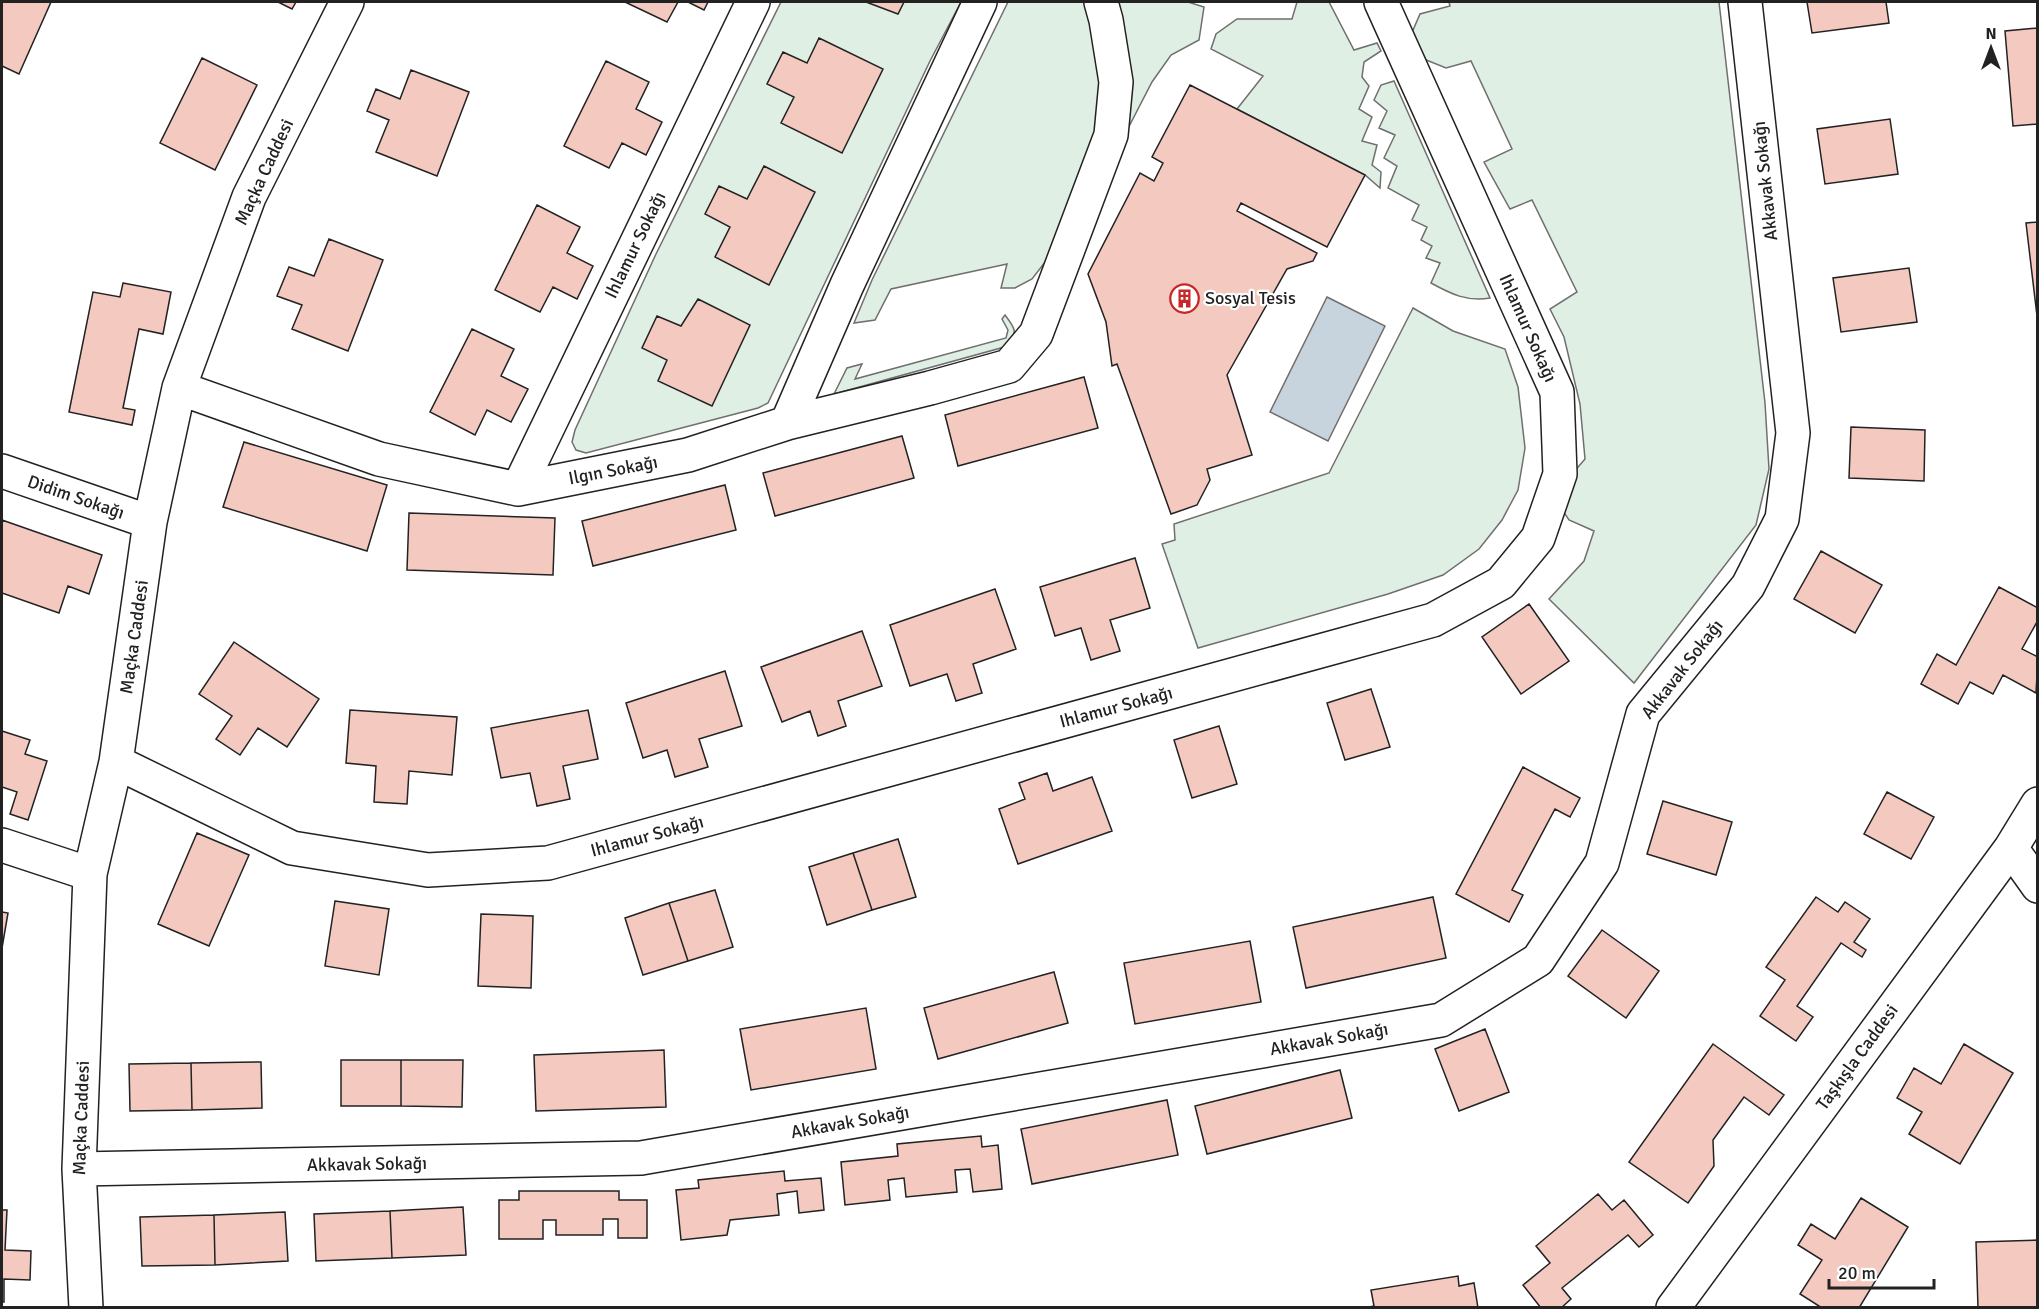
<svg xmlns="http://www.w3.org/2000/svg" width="2039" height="1309" viewBox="0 0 2039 1309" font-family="Signika,sans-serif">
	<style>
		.green { fill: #e0efe3; stroke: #6f6f6f; stroke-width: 1.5 }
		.water { fill: #c7d3dd; stroke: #6f6f6f; stroke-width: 1.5 }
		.building { fill: #f3c9c0; stroke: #222; stroke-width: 1.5 }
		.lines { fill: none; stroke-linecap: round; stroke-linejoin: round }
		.minor-casing { stroke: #222; stroke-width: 36 }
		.minor { stroke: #fff; stroke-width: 33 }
		.labels { text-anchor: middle; stroke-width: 4.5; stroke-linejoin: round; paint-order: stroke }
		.street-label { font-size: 18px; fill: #222; stroke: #fff }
		.poi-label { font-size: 18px; fill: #222; stroke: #fff; text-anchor: start }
	</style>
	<rect width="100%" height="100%" fill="#fff"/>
	<path class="green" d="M781,2H961L930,61L768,403L758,408L586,453L576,450L572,442L575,430L656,254Z
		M1008,2H1084L1092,19L1104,116L1056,248L1032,279L1015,288H1001L1007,264L891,289L875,320L854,323L872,280Z
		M1114,2H1188L1204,7L1199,40L1171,55L1152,82L1122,140Z
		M1297,2H1329L1354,50L1377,43L1381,51L1364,62L1362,77L1369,86L1359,109L1372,117L1362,141L1377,145L1372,165L1381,172L1380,188L1365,175L1237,109L1263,76L1211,49L1216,34L1237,19H1292Z
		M1449,2H1719L1765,403L1769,469L1756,525L1634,683L1549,599L1584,561L1594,531L1569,520L1553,496L1585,459L1580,404L1564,337L1550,309L1577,292L1532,200L1510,209L1484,162L1512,149L1471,61L1446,68L1404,51L1420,14L1450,6Z
		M1394,81L1490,298C1467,302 1451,294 1431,283L1440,263L1426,258L1432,246L1421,240L1427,227L1412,220L1419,205L1388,188L1397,166L1384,158L1395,135L1379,128L1387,111L1374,100L1381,85Z
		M1413,308L1453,331L1505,349L1518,387L1525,448L1518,490L1502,520L1479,549L1443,575L1388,594L1198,648L1162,544L1175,540L1174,524L1329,473Z
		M1005,315C1015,328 1018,331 1008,346L834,394L847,368L862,364L855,379L1006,338L1008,330L1002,319Z"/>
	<path class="water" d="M1327,297L1385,326L1328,441L1270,412Z"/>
	<path class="building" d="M2,2H51L19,74L2,66Z
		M278,2H296L292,9Z
		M625,2H678L667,22Z
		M688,2H708L704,10Z
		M866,2H904L898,14Z
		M1807,2H1886L1889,23L1812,33Z
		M2038,28V124L2013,126L2005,31Z
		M819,38L883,69L842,153L781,123L794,97L767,84L783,52L807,63Z
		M202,58L257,85L215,170L160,143Z
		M606,61L649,82L636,109L662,122L646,155L622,143L609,168L564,146Z
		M411,70L469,92L437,176L376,152L389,120L367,111L376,89L400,99Z
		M1190,85L1365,175L1327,247L1241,203L1237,211L1317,253L1313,261L1287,269L1227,375L1252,455L1207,469L1210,480L1197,505L1171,514L1117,364L1112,366L1106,322L1088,274L1140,173L1154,181L1163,163L1152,157Z
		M1890,119L1898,174L1825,184L1817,129Z
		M764,166L815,192L769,285L715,257L730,227L705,214L719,186L747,199Z
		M537,205L580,227L567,253L593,266L577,299L553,287L540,312L495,290Z
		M2038,222V316H2037L2026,223Z
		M329,239L383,260L348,351L292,329L302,305L277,296L289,267L314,276Z
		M1909,268L1917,322L1841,332L1833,278Z
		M123,283L171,292L163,334L139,329L123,408L135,410L132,425L69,412L93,292L120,297Z
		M698,299L750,325L712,406L658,381L667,360L642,348L657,316L681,326Z
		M472,329L514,349L501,376L528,389L511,422L487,410L475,435L430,412Z
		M1084,377L1098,428L958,466L945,415Z
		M1851,427L1925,430L1924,481L1849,478Z
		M902,436L914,478L775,516L763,473Z
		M244,442L387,485L367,551L223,507Z
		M725,485L736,530L593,566L582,521Z
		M409,513L555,518L553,575L407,570Z
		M2,520L102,555L89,594L68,586L59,613L2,593Z
		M1821,551L1882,585L1855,633L1794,599Z
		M1135,558L1150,608L1110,620L1120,651L1091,660L1081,628L1055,636L1040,587Z
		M1999,587L2038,608V620L2022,649L2038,657L2036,693L2003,675L1993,694L1970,682L1958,704L1921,684L1937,654L1956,665Z
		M995,589L1016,649L973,664L982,693L956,701L947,674L910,686L890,625Z
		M1529,604L1569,661L1521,694L1482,637Z
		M862,631L882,686L838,701L846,726L818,736L810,711L782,722L761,667Z
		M234,642L319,699L287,747L258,728L240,755L216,739L232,716L199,694Z
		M725,671L742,726L699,739L708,767L675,777L667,750L643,758L626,703Z
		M1371,689L1390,747L1345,760L1327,703Z
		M350,710L457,717L452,775L409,771L407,804L374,802L376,766L346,763Z
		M588,710L598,759L563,766L570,799L537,806L530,773L501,778L491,728Z
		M1219,726L1237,784L1192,798L1174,740Z
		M2,731L30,740L25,754L47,761L28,820L10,814L17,792L2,787Z
		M1523,767L1580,798L1570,817L1555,809L1512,890L1523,895L1509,922L1456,894Z
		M1047,773L1053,791L1092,777L1112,831L1018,864L999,809L1025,799L1019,783Z
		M1887,792L1934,817L1911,859L1864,834Z
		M1663,801L1732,822L1716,875L1647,854Z
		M197,833L249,855L209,946L158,924Z
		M898,839L916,897L872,910L853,853Z
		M853,853L872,910L827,925L809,867Z
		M715,890L733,947L688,961L669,903Z
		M1433,897L1446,958L1306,988L1293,927Z
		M1816,897L1838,912L1845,902L1870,919L1854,942L1866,950L1862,957L1841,943L1797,1006L1813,1017L1796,1041L1760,1016L1785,980L1766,967Z
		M335,901L389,909L379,975L325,966Z
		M669,903L688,961L643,975L625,918Z
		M2,912L8,913L2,948Z
		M481,914L533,916L531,988L478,986Z
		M1602,930L1659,971L1626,1018L1568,976Z
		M1250,941L1261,1002L1135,1024L1124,963Z
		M1054,972L1068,1023L938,1059L924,1008Z
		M866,1008L876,1069L751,1090L740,1029Z
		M1485,1029L1509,1092L1459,1111L1435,1049Z
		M1713,1044L1784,1095L1769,1115L1744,1097L1713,1140L1714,1166L1688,1203L1629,1162Z
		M1964,1044L2013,1073L1960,1164L1909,1134L1922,1112L1897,1098L1914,1068L1941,1084Z
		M664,1050L666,1107L536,1111L534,1055Z
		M341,1060H401V1106H341Z
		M401,1060H463L462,1107L401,1106Z
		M261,1062L262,1108L192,1110L191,1063Z
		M191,1063L192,1110L130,1111L129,1064Z
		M1340,1070L1352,1118L1207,1154L1195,1106Z
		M1167,1100L1178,1155L1032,1184L1021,1129Z
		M981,1136L982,1147L998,1145L1002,1189L973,1192L970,1169L955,1170L957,1192L906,1197L904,1178L888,1180L890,1200L845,1205L841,1162L898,1156L897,1144Z
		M784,1171L785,1181L821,1178L824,1210L799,1213L797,1191L777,1194L779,1215L730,1220L727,1235L681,1240L676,1190L699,1188L698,1180Z
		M519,1191H619V1200H647V1238H618V1219H603V1235H556V1220H543V1239H499V1200H519Z
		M1598,1194L1612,1210L1624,1200L1653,1235L1639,1247L1628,1235L1562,1288L1571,1299L1561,1308H1541L1523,1285L1550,1263L1536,1246Z
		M1861,1198L1908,1227L1859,1308H1822L1800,1294L1822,1260L1798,1245L1811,1224L1835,1239Z
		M463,1207L466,1255L392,1258L390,1211Z
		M2,1210H7L5,1250L31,1251L30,1280L4,1279V1302H2Z
		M390,1211L392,1258L316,1261L314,1214Z
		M285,1212L288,1261L215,1265L214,1215Z
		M214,1215L215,1265L142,1266L140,1217Z
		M2038,1240V1308H1978L1976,1242Z
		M1458,1276L1459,1286L1474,1283L1478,1308H1364L1374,1306L1371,1290Z"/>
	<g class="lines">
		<defs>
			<path id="minor" d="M179,388L379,459L518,489L688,455L787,423L930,388L1009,366L1036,334L1111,135L1116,82L1106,20L1101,2
				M787,423L847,285L980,2
				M2,471L150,522
				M518,489L753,2
				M116,762L292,848L428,870L548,863L1433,620L1501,583L1538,538L1560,474L1557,392L1381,2
				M2,845L90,874
				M2011,848L2038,886
				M79,1169L641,1158L1441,1020L1538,960L1602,863L1643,714L1748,586L1782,519L1793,433L1745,2
				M86,1308L79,1169L90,874L116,762L150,522L179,388L249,197L347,2
				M1673,1308L2011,848L2038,804"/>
		</defs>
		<use href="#minor" class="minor-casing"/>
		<use href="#minor" class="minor"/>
	</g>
	<defs>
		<symbol id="building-ring" viewBox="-11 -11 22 22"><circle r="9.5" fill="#fff" stroke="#c62828" stroke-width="1.5"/><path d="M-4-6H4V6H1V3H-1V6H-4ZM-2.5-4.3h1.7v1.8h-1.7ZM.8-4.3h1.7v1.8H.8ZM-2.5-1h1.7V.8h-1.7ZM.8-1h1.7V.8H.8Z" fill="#c62828"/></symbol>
	</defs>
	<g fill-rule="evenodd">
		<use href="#building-ring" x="1168" y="282" width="33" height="33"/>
	</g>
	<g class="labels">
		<g class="street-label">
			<text transform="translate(264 172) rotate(-65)" y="6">Maçka Caddesi</text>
			<text transform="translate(1765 181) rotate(-96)" y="6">Akkavak Sokağı</text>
			<text transform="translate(635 245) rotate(-64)" y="6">Ihlamur Sokağı</text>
			<text transform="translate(1528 328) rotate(66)" y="6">Ihlamur Sokağı</text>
			<text transform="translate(613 470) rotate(-11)" y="6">Ilgın Sokağı</text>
			<text transform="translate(76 497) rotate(19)" y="6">Didim Sokağı</text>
			<text transform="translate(134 637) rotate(-82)" y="6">Maçka Caddesi</text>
			<text transform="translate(1682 669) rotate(-52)" y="6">Akkavak Sokağı</text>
			<text transform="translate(1116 707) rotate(-15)" y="6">Ihlamur Sokağı</text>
			<text transform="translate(647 836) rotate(-15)" y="6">Ihlamur Sokağı</text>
			<text transform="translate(1329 1039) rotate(-10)" y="6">Akkavak Sokağı</text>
			<text transform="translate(1857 1057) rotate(-54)" y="6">Taşkışla Caddesi</text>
			<text transform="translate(81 1118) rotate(-88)" y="6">Maçka Caddesi</text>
			<text transform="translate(850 1122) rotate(-10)" y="6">Akkavak Sokağı</text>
			<text transform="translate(367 1164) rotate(-1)" y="6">Akkavak Sokağı</text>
		</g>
		<g class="poi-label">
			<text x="1205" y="304">Sosyal Tesis</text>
		</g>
	</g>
	<rect width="2039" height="1309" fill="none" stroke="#222222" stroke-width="6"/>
	<g transform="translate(1991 48)" stroke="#ffffff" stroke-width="4.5" paint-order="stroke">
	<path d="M0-4.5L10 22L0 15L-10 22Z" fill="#222222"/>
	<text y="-9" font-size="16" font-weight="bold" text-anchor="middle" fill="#222222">N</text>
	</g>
	<path d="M1829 1279v9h105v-9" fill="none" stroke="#222222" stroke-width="3"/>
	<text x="1838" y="1279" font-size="18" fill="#222222" stroke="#ffffff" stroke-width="4.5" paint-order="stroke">20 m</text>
</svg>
